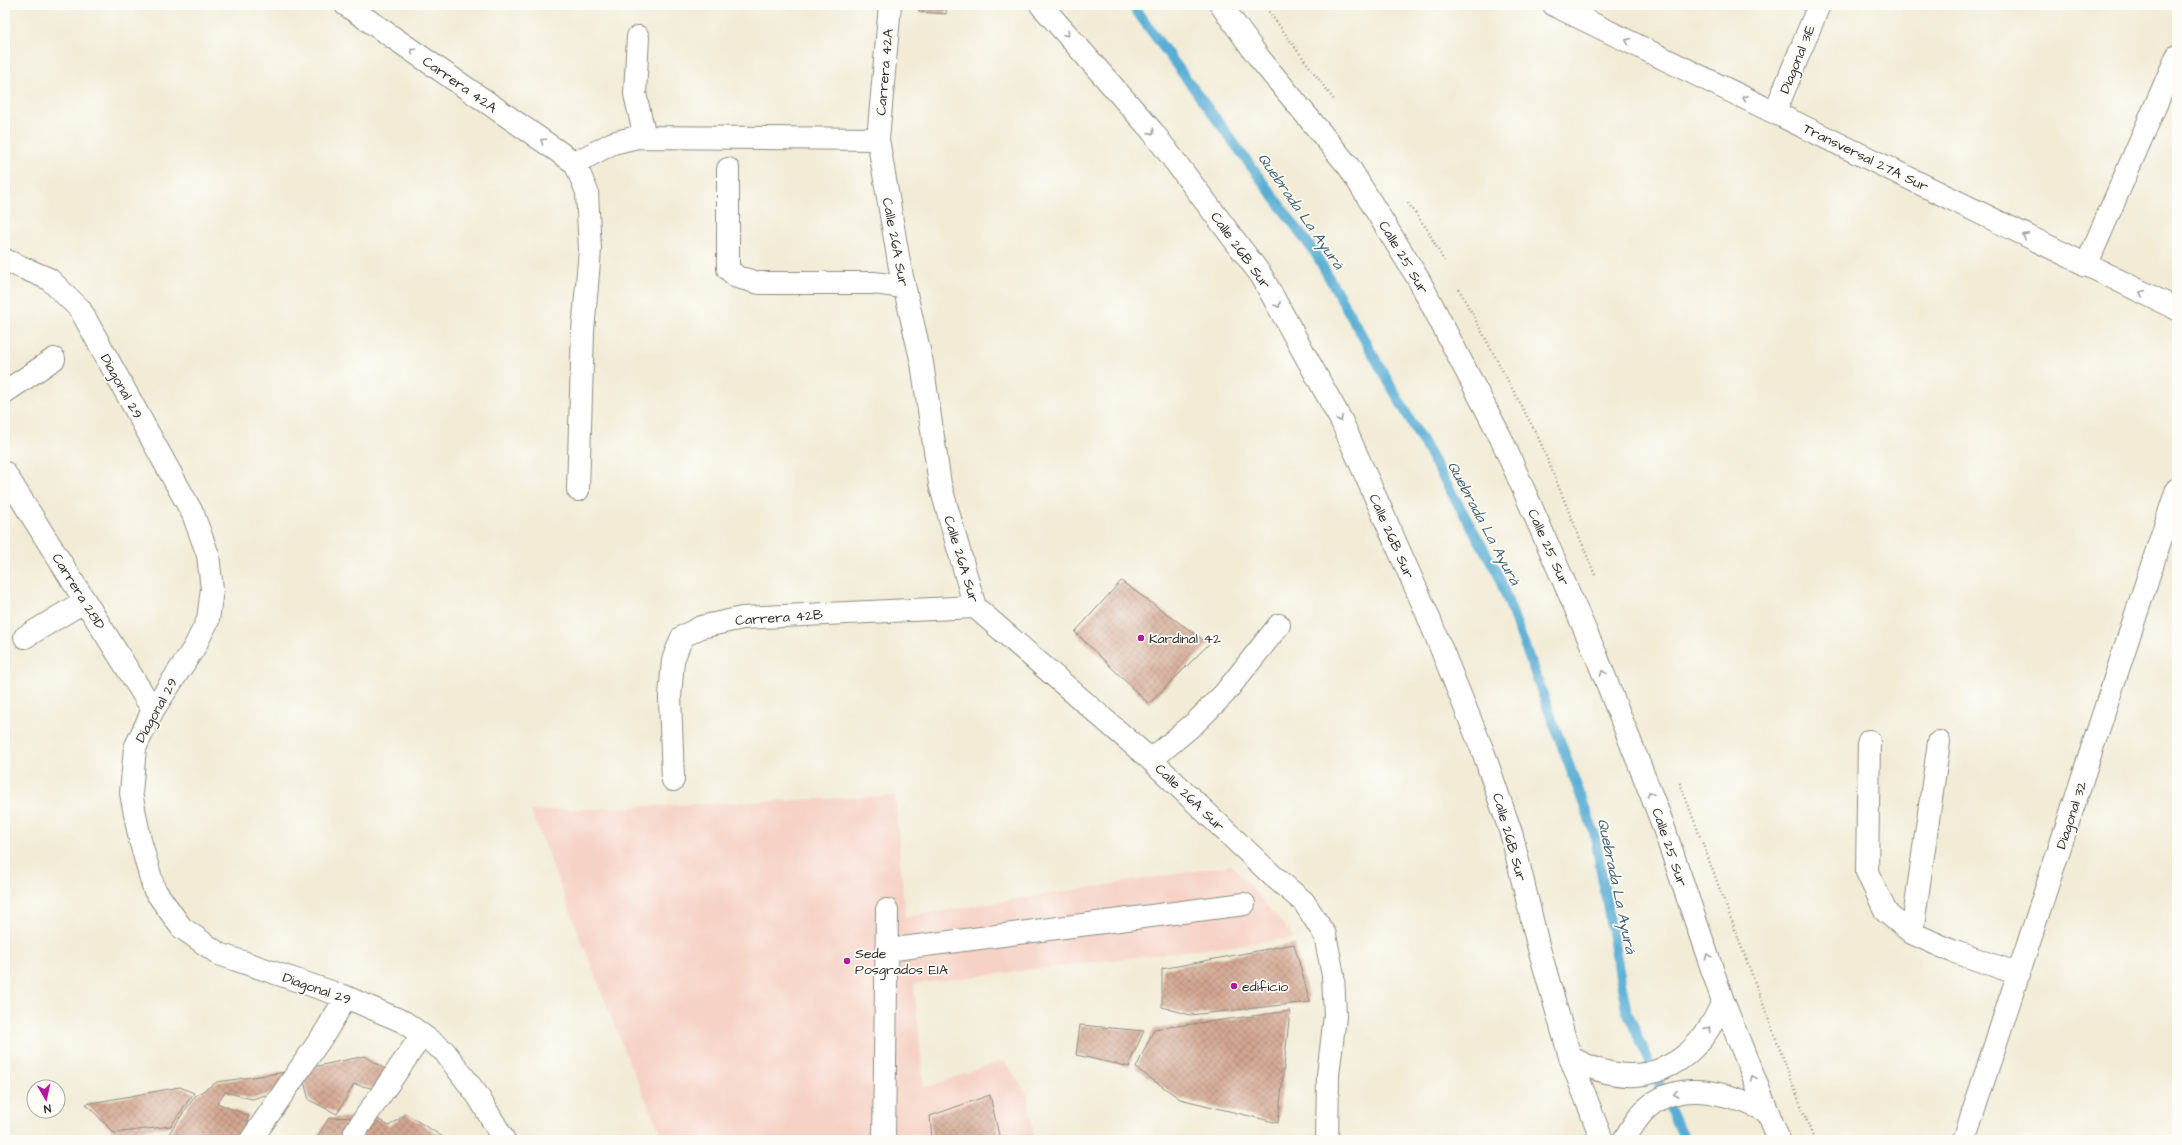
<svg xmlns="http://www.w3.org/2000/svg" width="2182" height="1145" viewBox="0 0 2182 1145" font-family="'Architects Daughter',sans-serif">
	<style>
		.built { fill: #f6d1c5 }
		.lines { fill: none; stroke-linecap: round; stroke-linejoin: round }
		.stream { stroke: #58add4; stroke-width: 10 }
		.building { fill: url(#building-cross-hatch) }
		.minor-casing { stroke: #8e8c81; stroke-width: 24 }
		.major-casing { stroke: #8e8c81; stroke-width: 24 }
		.path { stroke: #8e8c81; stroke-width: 2.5; stroke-dasharray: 1 3; stroke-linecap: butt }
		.minor { stroke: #fff; stroke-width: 22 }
		.major { stroke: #fff; stroke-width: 22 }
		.oneway { stroke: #a0a0a0 }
		.poi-dot { fill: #b5179e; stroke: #fdfcf7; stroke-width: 1.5 }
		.labels { text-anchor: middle; stroke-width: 3.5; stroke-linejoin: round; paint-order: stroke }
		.street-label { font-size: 14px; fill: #2b2b2b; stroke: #fdfcf7 }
		.poi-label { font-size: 14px; fill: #2b2b2b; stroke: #fdfcf7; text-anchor: start }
		.water-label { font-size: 15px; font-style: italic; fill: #3d5f6f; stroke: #fdfcf7 }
	</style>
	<defs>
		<pattern id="building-cross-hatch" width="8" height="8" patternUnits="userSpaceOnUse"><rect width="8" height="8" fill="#d3a690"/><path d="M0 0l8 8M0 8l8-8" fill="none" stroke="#ab8776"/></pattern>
	</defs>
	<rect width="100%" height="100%" fill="#fdfcf7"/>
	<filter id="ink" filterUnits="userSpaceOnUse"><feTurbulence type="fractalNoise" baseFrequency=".025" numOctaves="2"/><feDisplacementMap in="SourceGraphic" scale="8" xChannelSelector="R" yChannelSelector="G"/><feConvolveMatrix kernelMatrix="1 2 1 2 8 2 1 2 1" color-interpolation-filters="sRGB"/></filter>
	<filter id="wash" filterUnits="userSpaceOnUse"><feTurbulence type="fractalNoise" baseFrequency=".012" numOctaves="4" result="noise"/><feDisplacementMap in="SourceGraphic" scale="16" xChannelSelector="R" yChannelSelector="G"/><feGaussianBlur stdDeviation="0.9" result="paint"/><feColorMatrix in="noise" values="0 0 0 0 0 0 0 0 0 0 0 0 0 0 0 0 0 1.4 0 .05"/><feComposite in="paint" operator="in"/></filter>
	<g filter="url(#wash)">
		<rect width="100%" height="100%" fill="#f2ecd7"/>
		<path class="built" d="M895,796L905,917L1232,865L1295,938L914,984L924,1088L1004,1060L1028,1096L1034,1140H664L628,1060L531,811Z"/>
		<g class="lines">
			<path class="stream" d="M1132,5L1315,253L1498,574L1594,832L1626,1009L1684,1140"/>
		</g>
		<g id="blocks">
			<path class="building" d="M920,5H947L946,14L919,12Z
				M1121,581L1209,644L1149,704L1075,632Z
				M1294,944L1310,1002L1190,1015L1162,1007V969Z
				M1290,1011L1278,1123L1180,1099L1136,1068L1154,1029Z
				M1080,1025L1144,1031L1129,1064L1130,1067L1076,1055Z
				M365,1056L388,1071L375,1089L354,1084L337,1114L309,1100L303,1078L313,1067Z
				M293,1071L279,1091L252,1099L225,1092L217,1103L249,1116L246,1121L257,1125L246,1140H136L168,1135L195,1096L217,1082Z
				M180,1087L194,1093L171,1126L114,1133L86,1104Z
				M990,1095L1000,1140H932L930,1116Z
				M406,1114L448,1140H352L373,1116L389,1126Z
				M360,1117L344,1138L315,1140L329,1118Z"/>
		</g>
	</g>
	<g filter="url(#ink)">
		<use href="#blocks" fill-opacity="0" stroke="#8e8c81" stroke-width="1"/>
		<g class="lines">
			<defs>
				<path id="minor" d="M346,5L575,163
					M890,5L878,139L900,268L922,363L940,484L975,607L1151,760L1273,876L1304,902L1325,935L1333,975L1335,1016L1328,1075L1327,1140
					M1554,5L2177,309
					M638,37L635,94L645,137
					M1775,112L1819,5
					M575,163L587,192L590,250L583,331L578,490
					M575,163L613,143L637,137L878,139
					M728,169V269L737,277L759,283H874L904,287
					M5,260L49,279L80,309L193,514L208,555L212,589L208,620L194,648L153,710L135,748L131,793L140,840L154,889L181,927L219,954L346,997L404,1022L444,1051L478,1096L504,1140
					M2086,266L2177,56
					M5,392L54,359
					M5,473L153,710
					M25,637L85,601
					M1869,741L1867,872L1886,912L1912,933L1952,951L2019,974
					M1151,760L1196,722L1224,694L1279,625
					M673,780L670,697L673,660L682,637L701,627L742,618L975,607
					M1912,933L1939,742
					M887,950L1244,904
					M355,1132L422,1035
					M251,1140L326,1031L346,997
					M884,1140L887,910
					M1964,1140L2177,489"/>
				<path id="major" d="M1041,5L1152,131L1261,275L1342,422L1426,611L1484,754L1512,836L1538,945L1570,1057L1602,1140
					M1221,5L1260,59L1349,167L1419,280L1501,438L1596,655L1660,817L1723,1001L1779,1140
					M1570,1057C1637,1095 1694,1071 1723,1001
					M1624,1140C1630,1130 1636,1119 1645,1110C1679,1077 1729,1093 1766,1111"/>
			</defs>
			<use href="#minor" class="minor-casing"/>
			<use href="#major" class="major-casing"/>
			<path class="path" d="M1264,5L1334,100
				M1408,203L1427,229L1444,261
				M1459,289L1539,439L1595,575
				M1680,783L1814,1140"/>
			<use href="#minor" class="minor"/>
			<use href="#major" class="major"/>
		</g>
		<defs><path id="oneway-chevron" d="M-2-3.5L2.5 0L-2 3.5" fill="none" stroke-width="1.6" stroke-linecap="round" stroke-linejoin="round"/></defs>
		<g class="oneway">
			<use href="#oneway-chevron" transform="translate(1067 34) rotate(49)"/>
			<use href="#oneway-chevron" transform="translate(1628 41) rotate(-154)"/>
			<use href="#oneway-chevron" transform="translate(413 51) rotate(-145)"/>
			<use href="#oneway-chevron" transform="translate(1745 98) rotate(-154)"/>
			<use href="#oneway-chevron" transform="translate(1152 132) rotate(51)"/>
			<use href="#oneway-chevron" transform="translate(543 141) rotate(-145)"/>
			<use href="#oneway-chevron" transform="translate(2025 236) rotate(-154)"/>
			<use href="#oneway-chevron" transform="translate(2142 293) rotate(-155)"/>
			<use href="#oneway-chevron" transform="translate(1278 305) rotate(60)"/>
			<use href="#oneway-chevron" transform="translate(1340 419) rotate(63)"/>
			<use href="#oneway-chevron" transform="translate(1603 673) rotate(-111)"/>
			<use href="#oneway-chevron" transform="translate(1650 794) rotate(-111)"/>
			<use href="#oneway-chevron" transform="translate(1708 956) rotate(-109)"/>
			<use href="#oneway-chevron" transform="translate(1708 1029) rotate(-56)"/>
			<use href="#oneway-chevron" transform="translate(1753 1078) rotate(-111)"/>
			<use href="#oneway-chevron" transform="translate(1676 1094) rotate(166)"/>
		</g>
	</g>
	<g class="poi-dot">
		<circle cx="1141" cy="638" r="4"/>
		<circle cx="847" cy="961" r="4"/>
		<circle cx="1234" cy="986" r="4"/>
	</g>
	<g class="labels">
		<g class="street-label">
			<text transform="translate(1797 59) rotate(-68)" y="5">Diagonal 31E</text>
			<text transform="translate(884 72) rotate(-85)" y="5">Carrera 42A</text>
			<text transform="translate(460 84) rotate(35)" y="5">Carrera 42A</text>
			<text transform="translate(1866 157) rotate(26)" y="5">Transversal 27A Sur</text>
			<text transform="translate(896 242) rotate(79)" y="5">Calle 26A Sur</text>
			<text transform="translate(1241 250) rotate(54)" y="5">Calle 26B Sur</text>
			<text transform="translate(1404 257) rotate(59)" y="5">Calle 25 Sur</text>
			<text transform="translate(122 386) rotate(61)" y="5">Diagonal 29</text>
			<text transform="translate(1392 536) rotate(66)" y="5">Calle 26B Sur</text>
			<text transform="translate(1549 547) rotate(66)" y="5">Calle 25 Sur</text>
			<text transform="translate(962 559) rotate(73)" y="5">Calle 26A Sur</text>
			<text transform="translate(79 591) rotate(58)" y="5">Carrera 28D</text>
			<text transform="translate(779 617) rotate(-4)" y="5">Carrera 42B</text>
			<text transform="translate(156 710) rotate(-61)" y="5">Diagonal 29</text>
			<text transform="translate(1190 797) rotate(44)" y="5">Calle 26A Sur</text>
			<text transform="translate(2071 815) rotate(-72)" y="5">Diagonal 32</text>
			<text transform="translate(1510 837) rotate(74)" y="5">Calle 26B Sur</text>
			<text transform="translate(1670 847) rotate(71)" y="5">Calle 25 Sur</text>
			<text transform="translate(317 988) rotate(19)" y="5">Diagonal 29</text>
		</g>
		<g class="poi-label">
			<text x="1149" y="643">Kardinal 42</text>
			<text x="855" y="958">Sede<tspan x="855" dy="16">Posgrados EIA</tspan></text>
			<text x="1242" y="991">edificio</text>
		</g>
		<g class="water-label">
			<text transform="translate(1301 211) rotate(55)" y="5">Quebrada La Ayurá</text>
			<text transform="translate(1484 523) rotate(62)" y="5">Quebrada La Ayurá</text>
			<text transform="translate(1617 886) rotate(78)" y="5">Quebrada La Ayurá</text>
		</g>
	</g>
	<rect width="2182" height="1145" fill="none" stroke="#fdfcf7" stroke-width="20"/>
	<g transform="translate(46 1099) rotate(171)"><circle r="19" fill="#fdfcf7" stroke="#a9a8a5"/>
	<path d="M0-3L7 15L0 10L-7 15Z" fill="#b5179e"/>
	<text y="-6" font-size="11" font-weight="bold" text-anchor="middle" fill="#2b2b2b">N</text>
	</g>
</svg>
